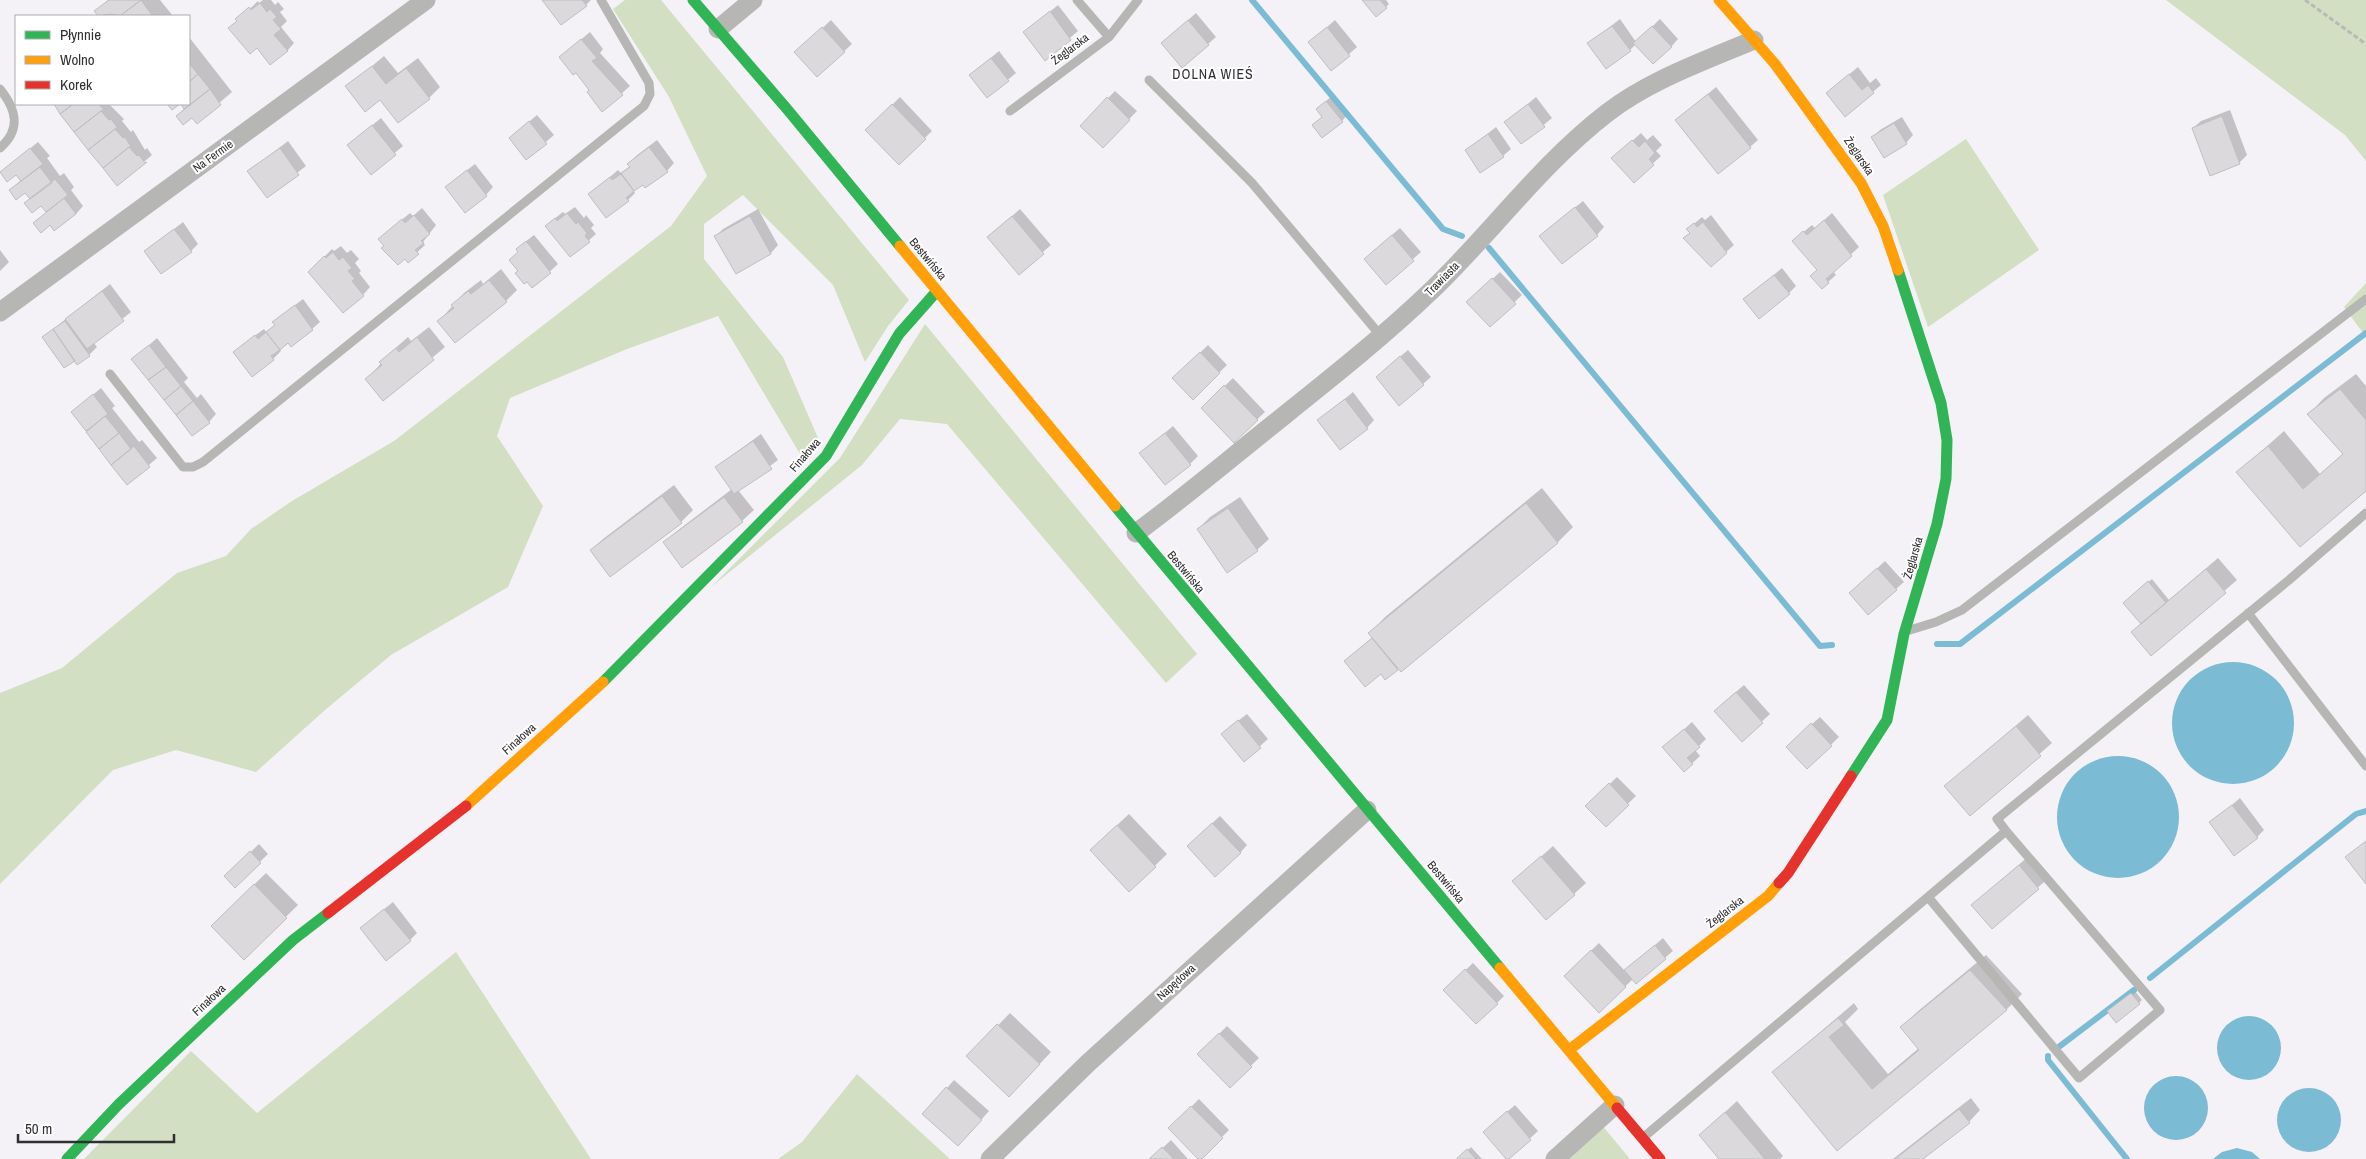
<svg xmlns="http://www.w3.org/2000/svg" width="2366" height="1159" viewBox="0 0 2366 1159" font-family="'Archivo Narrow',sans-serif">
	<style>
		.green { fill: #d2dfc3 }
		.water { fill: #7bbbd4 }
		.shadow { fill: #0003 }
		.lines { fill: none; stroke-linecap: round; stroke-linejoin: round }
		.stream { stroke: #7bbbd4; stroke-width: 6 }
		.building { fill: #dbd9dc; stroke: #bfbec0 }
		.path { stroke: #b9b9ba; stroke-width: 3; stroke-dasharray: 5 2.5; stroke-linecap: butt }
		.lane { stroke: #b6b6b5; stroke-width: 9 }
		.street { stroke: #b6b6b5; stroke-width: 19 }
		.fast { stroke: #30b455; stroke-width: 11 }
		.slow { stroke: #ff9f0a; stroke-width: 11 }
		.jam { stroke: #e5322d; stroke-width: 11 }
		.labels { text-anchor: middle; stroke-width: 4; stroke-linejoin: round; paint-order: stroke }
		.street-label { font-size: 12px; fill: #302f31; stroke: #fff }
		.neighbourhood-label { font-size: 14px; letter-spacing: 1px; fill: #2f2d31; stroke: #fff }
	</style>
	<rect width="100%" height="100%" fill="#f4f2f6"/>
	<path class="green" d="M625,0H661L909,300L888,326L865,362L833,285L743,195L704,224V259L783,357L818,438L803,459L718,316L627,349L510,398L497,436L543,506L508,587L391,655L325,710L256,772L176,750L113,770L0,884V693L62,668L177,573L226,556L251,529L292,501L394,441L671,226L707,176L669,97L613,9Z
		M2166,0H2366V161L2345,135Z
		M1966,139L2039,250L1928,327L1883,195Z
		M2366,283V337L2344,307Z
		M925,324L1197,654L1166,683L947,424L900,419L862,465L711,587L840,458Z
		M456,952L591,1159H84L191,1051L257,1113Z
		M857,1074L950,1159H778L802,1142Z
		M1601,1124L1630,1159H1562Z"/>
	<path class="water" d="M2172 723a61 61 0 1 1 122 0a61 61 0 1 1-122 0Z
		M2057 817a61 61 0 1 1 122 0a61 61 0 1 1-122 0Z
		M2217 1048a32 32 0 1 1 64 0a32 32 0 1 1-64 0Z
		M2144 1108a32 32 0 1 1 64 0a32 32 0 1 1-64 0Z
		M2277 1120a32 32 0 1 1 64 0a32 32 0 1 1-64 0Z
		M2237,1148L2252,1152L2260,1159H2213L2222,1152Z"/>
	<path class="shadow" d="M108,0H160L173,16H114L111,12L106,16H100L96,11Z
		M263,0H271L275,5L278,2L284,9L280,12L287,21L281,27L294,43L287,51L238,20L258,1L259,3Z
		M544,0H591L586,5Z
		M1364,0H1386L1389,4L1386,7Z
		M1058,5L1078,31L1045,59L1024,33Z
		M1196,13L1216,37L1182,67L1162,43Z
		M1620,19L1636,42L1660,19L1678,39L1671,47L1636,44L1630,50L1589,43Z
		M831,20L852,44L817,76L804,45Z
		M1335,20L1357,47L1332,69L1310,42Z
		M590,32L603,49L600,53L630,86L603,110L576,71L560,57Z
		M189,37L232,92L197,122L192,116H177L185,108L182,104H189Z
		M999,51L1016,73L987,97L970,75Z
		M384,56L398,73L418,58L440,87L429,98L380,99L347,87Z
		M1858,67L1870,83L1876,78L1881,85L1846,115L1835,86Z
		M1716,87L1758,140L1750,147L1677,120Z
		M1115,91L1137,111L1103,146L1081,126Z
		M1334,94L1349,113L1342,121L1323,116L1317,109Z
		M900,97L932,131L899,163L867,130Z
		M1536,97L1552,118L1522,143L1506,122Z
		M55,104H109L124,119L122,121L131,132L133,130L145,150L147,148L152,155L118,184Z
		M2230,110L2247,155L2239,163L2193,128L2201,121Z
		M537,115L554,135L527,158L518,131Z
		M1902,117L1913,135L1906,143L1873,137L1880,130Z
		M381,118L403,146L371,173L348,145Z
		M1496,127L1511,149L1503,156L1467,150Z
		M1641,133L1647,140L1653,135L1662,145L1656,151L1661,156L1634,181L1621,151Z
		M657,140L674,163L667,171L633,190L635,193L628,200L590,194L618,170L621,173L630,166L629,164L636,156Z
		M288,141L306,166L267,196L249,171Z
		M38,142L50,156L47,158L60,176L64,173L74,187L71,190L83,206L76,214L50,224L35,223L47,212L26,191L10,190L21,180L16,173L1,172Z
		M475,164L493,187L486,195L454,180Z
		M1583,201L1604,227L1597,235L1540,236Z
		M575,207L584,218L586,215L594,225L591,228L596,234L571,256L554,219L563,212L565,214Z
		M422,208L436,225L423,242L425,245L408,261L406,257L391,258L383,248L385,246L387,232L410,213L413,216Z
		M758,209L778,245L771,253L736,273L716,236L723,229Z
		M1020,209L1051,245L1019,273L996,230Z
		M1832,213L1859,247L1833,271L1836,275L1828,282L1818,269L1801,234L1812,225L1815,228Z
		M1711,215L1734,245L1726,252L1688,229L1702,217L1705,220Z
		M183,222L198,244L191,251H146Z
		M1400,228L1421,252L1386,283L1373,251Z
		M534,235L558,264L533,287L519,271V251L525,242Z
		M341,246L347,253L351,250L359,259L355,263L361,271L359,273L370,287L363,295L309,272L332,249L334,251Z
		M0,250L9,262L0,271Z
		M1782,268L1796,286L1789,293L1744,299Z
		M501,269L517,290L506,301L439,321L464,293L481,280L483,284Z
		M1500,272L1522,295L1490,326L1475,295Z
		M110,284L131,312L93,342L97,347L89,355L52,330Z
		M303,299L320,322L312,329L279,349L281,351L273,359L242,345L264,329L266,332L276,324L274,322L282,315Z
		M429,327L445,347L383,399L367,379L392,351L408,337L411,341Z
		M157,338L188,378L184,382L197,398L201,394L216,414L209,422L133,359Z
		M1208,345L1227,365L1193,398L1174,378Z
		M1408,350L1431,377L1423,384L1385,369Z
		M2356,374L2366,386V489L2300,545L2238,472L2284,431L2320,474L2344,453L2309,414L2324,398Z
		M1233,378L1265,412L1234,441L1202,408Z
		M101,388L115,406L112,408L139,442L142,440L157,458L128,483L72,412Z
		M1353,392L1374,420L1367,428L1319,420Z
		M1173,426L1198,456L1190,464L1149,446Z
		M761,434L778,460L738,490L754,510L742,521L665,542L677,531L732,489L716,467Z
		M674,485L693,510L681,522L591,550L603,539Z
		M1542,488L1573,527L1558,542L1401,671L1398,668L1386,678L1381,673L1345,661L1373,637L1370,633L1385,617Z
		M1240,497L1269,539L1257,550L1198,529L1210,517Z
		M2218,558L2237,580L2151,654L2142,623L2128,599L2152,579L2169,600Z
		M1885,561L1904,582L1896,589L1858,586Z
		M1744,685L1770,714L1742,740L1723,703Z
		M1247,714L1268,739L1244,760L1230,727Z
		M2028,715L2052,743L1970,815L1946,786Z
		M1820,717L1839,737L1807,768L1795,739Z
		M1692,722L1706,739L1695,750L1700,756L1684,771L1672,740Z
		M1617,777L1636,796L1606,825L1587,806Z
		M2240,798L2264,830L2257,837L2211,823Z
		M1129,814L1167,854L1129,891L1103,838Z
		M1220,816L1247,845L1240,853L1196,838Z
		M259,844L268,854L235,886L226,876Z
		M1553,846L1586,883L1574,894L1526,870Z
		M2031,854L2050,877L1992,927L1973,905Z
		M266,873L298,905L244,958L212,926Z
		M393,902L417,933L410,940L369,921Z
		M1663,938L1673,951L1636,982L1633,979L1599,1011L1565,976L1599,943L1625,971Z
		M1986,955L2022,994L2007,1009L1837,1149L1774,1072L1854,1003L1858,1009L1845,1022L1888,1074L1919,1048L1902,1027L1917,1012Z
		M1473,963L1504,996L1497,1003L1445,990Z
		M2135,991L2142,1000L2139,1003L2112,1008Z
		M1010,1013L1051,1052L1021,1084L968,1056Z
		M1227,1026L1259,1058L1230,1086L1199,1054Z
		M954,1080L989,1111L966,1137L947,1088Z
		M1971,1098L1980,1110L1969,1122L1921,1159H1893Z
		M1199,1099L1229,1130L1200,1159L1170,1128Z
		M1737,1101L1783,1156L1780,1159H1721L1700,1135Z
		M1515,1105L1538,1131L1508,1159L1492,1125Z
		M1171,1140L1188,1159H1151Z
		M1471,1147L1482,1159H1459V1158Z"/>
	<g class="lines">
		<path class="stream" d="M1252,0L1443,229L1462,236
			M1489,248L1820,646L1832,645
			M1937,644H1960L2366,333
			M2150,978L2356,814L2366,811
			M2060,1046L2134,990
			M2048,1056V1060L2127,1159"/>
	</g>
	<path class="building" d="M109,0H141L120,16L111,14L98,16L94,11Z
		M141,0L152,15L150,16H120Z
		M542,0H582L587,6L561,25Z
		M1362,0H1380L1387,8L1376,17Z
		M260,3L267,12L270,9L277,17L273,20L281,29L274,35L288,51L270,65L257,48L250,54L228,28L237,21L235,19L249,7L251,10Z
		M1050,11L1071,40L1045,61L1023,32Z
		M1188,20L1209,45L1182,68L1161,43Z
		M1612,26L1631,51L1606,69L1587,43Z
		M1652,26L1672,47L1653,64L1633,43Z
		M822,27L845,52L817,77L794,52Z
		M1327,27L1350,56L1331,71L1308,42Z
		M581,39L597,58L592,61L623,95L602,112L587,92L589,90L576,73L573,75L559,57Z
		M991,58L1009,81L987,98L969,75Z
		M189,63L198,74L189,82Z
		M372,66L386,84L406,68L430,99L398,123L380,100L365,112L345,86Z
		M198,74L210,89L184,109L181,104H189V82Z
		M1849,74L1862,90L1868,85L1874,93L1845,117L1826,93Z
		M210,89L221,105L197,124L192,118L183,125L176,116Z
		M1708,94L1751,148L1718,174L1675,120Z
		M1107,97L1130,120L1103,148L1080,126Z
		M1326,101L1343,122L1322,138L1312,125L1322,117L1316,109Z
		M54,104H73L60,114Z
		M73,104H99L102,108H105L74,132L60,114Z
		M167,104H180L172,110Z
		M892,104L926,139L899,165L865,130Z
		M1528,104L1545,127L1521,144L1504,122Z
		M101,111L109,120L111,119L117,127L119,126L88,150L74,132Z
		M2222,116L2240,164L2210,176L2192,128Z
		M529,121L547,144L526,160L509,138Z
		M1894,123L1907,144L1884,158L1871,137Z
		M372,125L396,155L371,175L347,145Z
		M115,129L123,138L125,137L130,145L133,144L103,168L88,150Z
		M1488,134L1504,157L1480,173L1465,150Z
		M1632,140L1639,147L1645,141L1655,153L1649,159L1654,165L1634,183L1611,158Z
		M129,147L137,156L139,155L145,163L147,162L117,186L103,168Z
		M649,147L668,172L645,188L643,185L634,191L621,173L630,167L627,164Z
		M30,148L43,164L21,181L16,175L7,182L0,172Z
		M280,148L299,175L267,198L247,171Z
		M40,167L52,183L30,199L25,193L16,200L9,190Z
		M467,170L487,196L465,213L445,187Z
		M621,174L634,191L626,198L629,201L606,218L588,194L610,177L612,180Z
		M55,179L68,195L46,212L41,206L32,213L24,203Z
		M64,198L76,214L54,231L50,225L41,233L33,223Z
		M1575,207L1598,236L1562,264L1539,236Z
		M567,213L576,224L578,222L587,233L585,236L590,242L570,257L545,226L555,218L557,221Z
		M414,215L430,234L421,241L424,243L415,250L419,254L408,263L405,259L398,265L381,248L384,246L378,239L402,219L405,223Z
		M750,216L771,254L736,274L714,236Z
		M1012,216L1044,254L1019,275L987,237Z
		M1824,220L1852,256L1826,279L1829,283L1822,289L1810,276L1817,270L1792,241L1803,231L1807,235Z
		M1703,222L1727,253L1711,267L1683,238L1690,233L1686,229L1694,223L1697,227Z
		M174,229L192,252L161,274L144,251Z
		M1392,235L1414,261L1386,285L1364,259Z
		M526,241L551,273L532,288L527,282L524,284L515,273L518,271L509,260L518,252L516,249Z
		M333,252L339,260L343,257L352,268L348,271L355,279L352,281L364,296L343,313L308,272L324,256L326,258Z
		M1774,275L1790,294L1759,319L1743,299Z
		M1492,278L1516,304L1490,327L1466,302Z
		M489,280L507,302L455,343L437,321L454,308L451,305L468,291L471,294Z
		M102,291L124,321L87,349L65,319Z
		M295,305L313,330L291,347L288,343L280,350L266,332L275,325L272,322Z
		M65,321L90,356L77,365L53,329Z
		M53,329L75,361L64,368L42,337Z
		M266,332L280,350L271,356L274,360L252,377L233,352L255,335L258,339Z
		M417,337L434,360L383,401L365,379L382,365L379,362L396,348L399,352Z
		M149,345L166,367L148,380L131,359Z
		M1200,352L1220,373L1193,400L1172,378Z
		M1400,356L1424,385L1399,406L1376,377Z
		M166,367L181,386L164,400L148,380Z
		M1224,385L1258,420L1234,443L1201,408Z
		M181,386L193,401L176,415L164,400Z
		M2340,389L2366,420V491L2300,547L2236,472L2268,446L2303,489L2343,454L2307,414Z
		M93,394L108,414L86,431L71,412Z
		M1345,399L1368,429L1340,450L1317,420Z
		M193,401L210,423L192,436L176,415Z
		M105,416L119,433L99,449L86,432Z
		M119,433L131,449L111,465L99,449Z
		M1165,433L1191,465L1165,485L1139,453Z
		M753,441L772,469L734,494L715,467Z
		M134,446L150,467L127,485L111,465Z
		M662,496L682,523L610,577L590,550Z
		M724,497L743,522L682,568L663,542Z
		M1526,503L1558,543L1401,672L1368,633Z
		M1228,508L1258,551L1227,573L1197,529Z
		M1877,568L1897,590L1868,615L1849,593Z
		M2206,569L2226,593L2151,656L2131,632Z
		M2148,581L2166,603L2141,624L2123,603Z
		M1372,638L1398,670L1385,680L1381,674L1365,687L1344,661Z
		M1736,692L1763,723L1742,742L1714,711Z
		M1238,720L1261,748L1244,762L1221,734Z
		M1811,723L1832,746L1807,769L1786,747Z
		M2016,726L2041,756L1970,816L1944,786Z
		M1684,729L1700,747L1687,758L1693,764L1684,772L1662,747Z
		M1609,783L1629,805L1606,827L1585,806Z
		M2232,805L2258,838L2234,856L2209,822Z
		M1212,823L1241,853L1215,877L1187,846Z
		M1117,825L1156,867L1129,892L1090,850Z
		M2366,841V884L2345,857Z
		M250,851L261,863L235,888L224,876Z
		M1541,856L1575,895L1546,920L1512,881Z
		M2019,865L2039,889L1992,929L1971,905Z
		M254,884L287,918L244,960L211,926Z
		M384,909L411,941L386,961L360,928Z
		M1655,945L1666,959L1636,984L1624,970Z
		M1591,950L1626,987L1599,1013L1564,976Z
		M1465,969L1498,1004L1476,1024L1443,990Z
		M1970,970L2007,1010L1837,1151L1772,1072L1838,1018L1844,1025L1829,1037L1872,1089L1919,1050L1900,1027Z
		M2131,993L2140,1004L2116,1023L2107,1011Z
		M997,1024L1040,1064L1009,1097L966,1056Z
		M1219,1033L1252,1067L1230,1088L1197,1054Z
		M946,1087L982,1120L958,1146L922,1114Z
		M1191,1106L1223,1138L1202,1159H1198L1168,1128Z
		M1959,1109L1970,1123L1923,1159H1895Z
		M1507,1111L1531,1140L1509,1159H1506L1483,1132Z
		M1725,1112L1765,1159H1719L1699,1135Z
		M1162,1147L1174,1159H1149Z
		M1467,1149L1476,1159H1458L1457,1158Z"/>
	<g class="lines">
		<path class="path" d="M2305,0L2366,44"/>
		<path class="lane" d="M1077,0L1109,37
			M1149,80L1252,183L1380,335
			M0,89C16,109 22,129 0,148
			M1010,111L1109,37L1138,0
			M110,374L183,467H193L203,462L644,106L650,94L649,83L601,0
			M2248,613L2366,766
			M1910,630L1936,622L1962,610L2366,299
			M1928,897L2079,1078L2160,1010L2006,831
			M1645,1136L2006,831L1997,819L2289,580L2366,513"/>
		<path class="street" d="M718,29L753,0
			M0,312L426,0
			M1136,533C1182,499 1226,462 1271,426C1326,382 1382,338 1433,289C1492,232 1541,164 1607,113C1650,80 1704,61 1754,40
			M990,1159L1087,1064L1367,810
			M1555,1159L1615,1105"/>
		<path class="fast" d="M693,0L787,109L900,246
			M1115,506L1500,968
			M603,682L826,456L899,334L937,291
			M1851,776L1887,720L1904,634L1937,524L1946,479L1947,440L1941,403L1898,270
			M67,1159L119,1104L293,940L328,913"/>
		<path class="slow" d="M1719,0L1775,64L1861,183L1883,226L1898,270
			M900,246L1115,506
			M466,806L603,682
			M1500,968L1617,1108
			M1569,1050L1768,896L1779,883"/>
		<path class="jam" d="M1779,883L1788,873L1851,776
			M328,913L466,806
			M1617,1108L1660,1159"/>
	</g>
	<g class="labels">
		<g class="street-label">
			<text transform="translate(1070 49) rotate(-37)" y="4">Żeglarska</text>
			<text transform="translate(213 156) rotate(-36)" y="4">Na Fermie</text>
			<text transform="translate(1859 156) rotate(56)" y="4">Żeglarska</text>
			<text transform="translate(928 259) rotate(50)" y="4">Bestwińska</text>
			<text transform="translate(1442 279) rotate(-45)" y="4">Trawiasta</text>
			<text transform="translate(805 455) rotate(-49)" y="4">Finałowa</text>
			<text transform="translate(1913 558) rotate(-74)" y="4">Żeglarska</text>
			<text transform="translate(1186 572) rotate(50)" y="4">Bestwińska</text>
			<text transform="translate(519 739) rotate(-42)" y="4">Finałowa</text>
			<text transform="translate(1446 882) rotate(50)" y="4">Bestwińska</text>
			<text transform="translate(1725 912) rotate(-38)" y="4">Żeglarska</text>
			<text transform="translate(1176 982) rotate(-42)" y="4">Napędowa</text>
			<text transform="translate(209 1000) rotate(-43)" y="4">Finałowa</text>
		</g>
		<g class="neighbourhood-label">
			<text x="1213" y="79">DOLNA WIEŚ</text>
		</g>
	</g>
	<rect x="15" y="15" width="175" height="90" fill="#ffffff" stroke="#acacad"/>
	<rect x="25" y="31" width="25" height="8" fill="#30b455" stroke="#acacad"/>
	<text x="60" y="40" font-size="15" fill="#302f31">Płynnie</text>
	<rect x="25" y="56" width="25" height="8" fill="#ff9f0a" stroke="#acacad"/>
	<text x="60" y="65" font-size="15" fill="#302f31">Wolno</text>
	<rect x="25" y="81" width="25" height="8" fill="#e5322d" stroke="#acacad"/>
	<text x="60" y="90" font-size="15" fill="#302f31">Korek</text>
	<path d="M18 1134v8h156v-8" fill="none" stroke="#302f31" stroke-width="2.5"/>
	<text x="25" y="1134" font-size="15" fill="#302f31" stroke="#ffffff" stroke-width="4" paint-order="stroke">50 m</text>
</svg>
